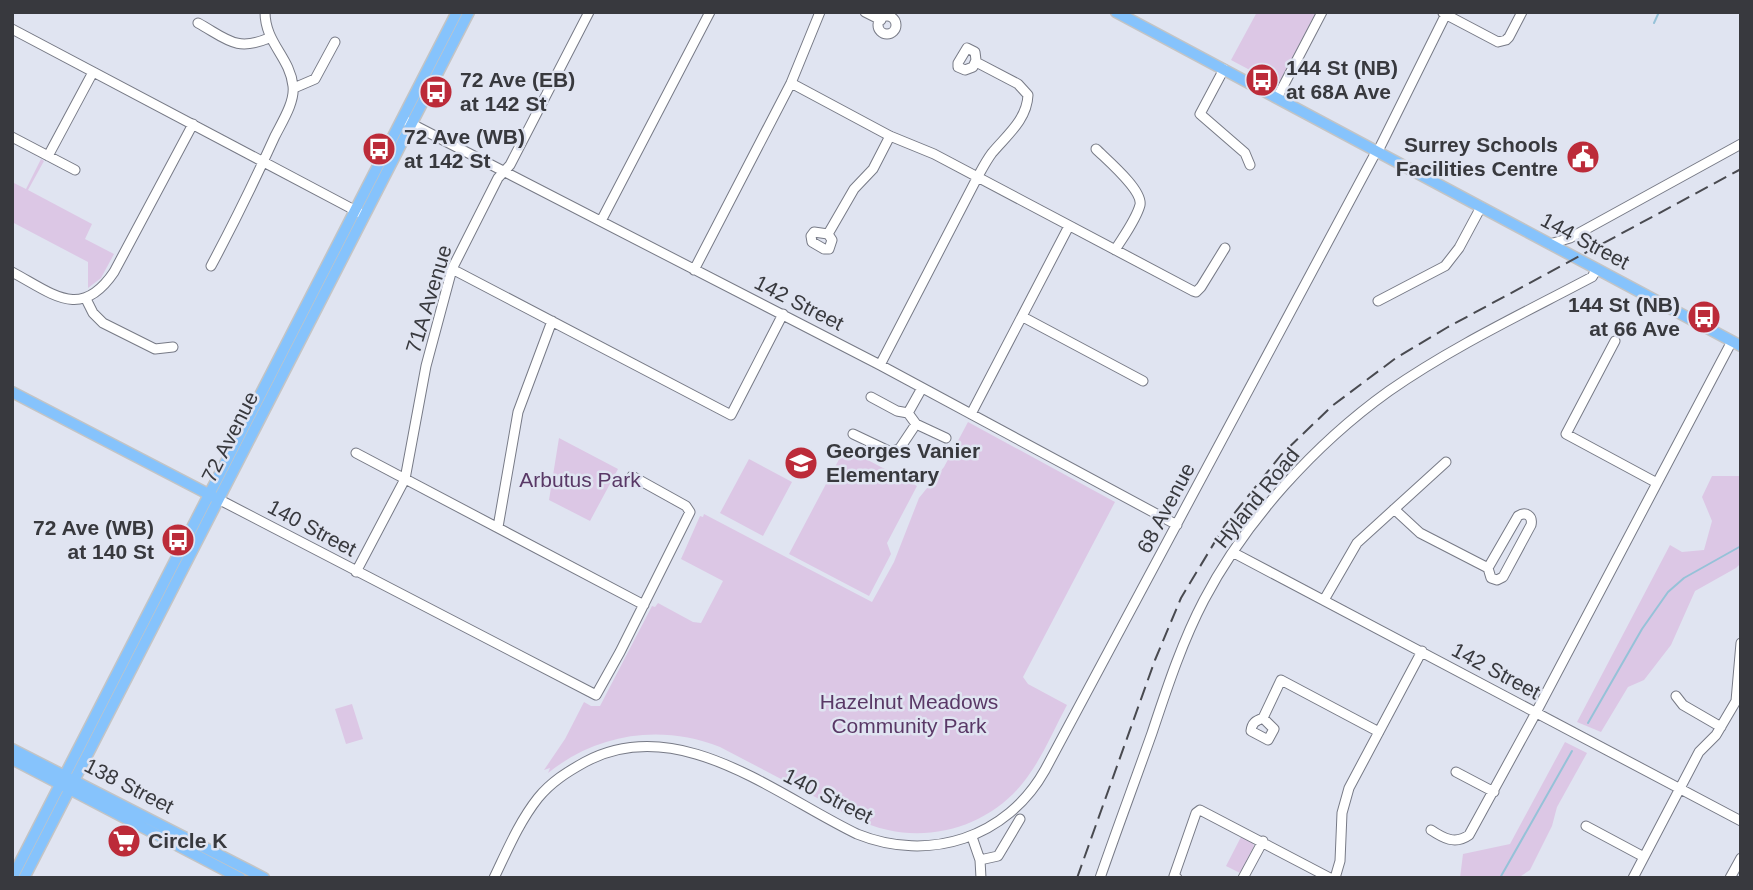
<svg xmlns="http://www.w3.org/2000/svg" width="1753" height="890" viewBox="0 0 1753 890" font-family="Helvetica,sans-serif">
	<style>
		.green { fill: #dcc7e5 }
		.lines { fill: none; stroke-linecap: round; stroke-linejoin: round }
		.stream { stroke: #96c2d8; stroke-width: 2 }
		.minor-casing { stroke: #777a86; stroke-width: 11 }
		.major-casing { stroke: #c3c4c5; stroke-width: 13 }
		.minor { stroke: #fff; stroke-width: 9 }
		.major { stroke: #86c3fc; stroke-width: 10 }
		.rail { stroke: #494a50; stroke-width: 2; stroke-dasharray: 14 7; stroke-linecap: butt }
		.labels { text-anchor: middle; stroke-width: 5; stroke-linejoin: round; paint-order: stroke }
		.poi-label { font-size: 21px; font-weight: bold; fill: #38393e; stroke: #e0e4f1; text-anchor: start }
		.street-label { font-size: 21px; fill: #38393e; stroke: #e0e4f1 }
		.park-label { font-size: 21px; fill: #593866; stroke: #e0e4f1 }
	</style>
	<rect width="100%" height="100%" fill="#e0e4f1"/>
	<path class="green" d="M1257,12H1316L1278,85L1231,60Z
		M41,159L44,161L28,190L92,224L85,239L114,254L101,278L88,288V262L12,222V182L26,189Z
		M968,422L1115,502L1023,677L1028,684L1067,705C1053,731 1041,761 1022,784C990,823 937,841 888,830C863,825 841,811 819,799C786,782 753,764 720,747C661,724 598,733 548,773L550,768L544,770L565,739L584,702L591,706H600L652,606L655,607L658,603L693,622L701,623L723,581L681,559L700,516L703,517L704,514L872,602L894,562L919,498L944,467Z
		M559,438L618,469L590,521L549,500Z
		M845,448L917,486L887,543L891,554L869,596L789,554Z
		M749,459L792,482L763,536L720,513Z
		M1741,473V563L1736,568L1695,591L1671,645L1644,680L1628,687L1601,732L1577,722L1670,545L1682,552L1704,550L1712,521L1702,497L1712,476H1739Z
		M352,704L363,739L346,744L335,709Z
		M1565,742L1587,753L1557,807L1552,826L1530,870L1518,878H1460L1463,854L1510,844Z
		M1242,835L1251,839L1254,846L1240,873L1226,866Z"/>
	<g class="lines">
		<path class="stream" d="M1654,23L1659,12
			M1588,723L1642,629L1668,592L1684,578L1741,546
			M1500,878L1572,751"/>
		<defs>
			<path id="minor" d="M865,12L881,20
				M1443,13L1498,42L1506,40L1509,37L1522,12
				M878 25a9 9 0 1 1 18 0a9 9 0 1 1-18 0Z
				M198,23C227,39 236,52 269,38
				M12,29L360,213
				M967,48L975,52L976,60L973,67L965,70L958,67V63Z
				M1224,69L1200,114L1245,153L1250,165
				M791,83L890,136L934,154L1193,291L1196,292L1201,287L1225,248
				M294,88L315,79L335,42
				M1277,98L1322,12
				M406,121L880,365L1177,525
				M12,137L75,170
				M1096,149C1107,160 1143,190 1140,205C1136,220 1123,237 1115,250
				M1379,149L1447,12
				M48,156L93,72
				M601,221L710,12
				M814,232L828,234L832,240L829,249H824L812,242L811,236Z
				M828,234L854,189L873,169L890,136
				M1550,244L1570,238L1741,144
				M211,266C234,223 255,180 275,136C282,122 295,102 293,86C290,57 265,43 265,12
				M452,269L731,415L783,314
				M694,270L791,83L820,12
				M12,272C53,294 81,321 114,272L193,124
				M86,299L93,313L103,323L155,349L173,347
				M1378,301L1445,266L1459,248L1481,207
				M1023,317L1143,381
				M1615,341L1566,434L1657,483
				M880,365L977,178C982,169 986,161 992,153C1006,136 1027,120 1028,95L1018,84L976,62
				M871,397L897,411L908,413L916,424L946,438
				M908,413L922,388
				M971,414L1069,226
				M853,434L891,452L900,448L916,424
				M356,453L644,605
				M220,500L596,695L620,652L690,512L686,506L632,476
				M1394,509L1420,533L1488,568L1491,578L1497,580L1503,577L1531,525C1533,516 1526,511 1518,516L1488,568
				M498,527L518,412L552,321
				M1234,553L1741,821
				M356,572L405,479L426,366L452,269L498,178L510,165L589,12
				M1324,600L1357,543L1446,462
				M1676,696L1683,705L1721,727
				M1263,718L1274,729L1268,740L1251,731C1252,723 1255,721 1263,718L1281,680L1379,732
				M1456,772L1494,792
				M1586,826L1644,857
				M1431,830C1443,838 1455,845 1469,835L1532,720L1732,341
				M972,837L980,860L981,878
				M980,860L998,856L1020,819
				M494,878C507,851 519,822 538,798C551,782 567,772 585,762C678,712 776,795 857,834C929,863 1007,838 1045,770L1376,152
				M1100,878C1117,829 1135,781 1152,733C1167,688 1182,642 1204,600C1246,520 1315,444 1389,391C1452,347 1524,313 1592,277L1597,269
				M1177,878L1174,876L1196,813L1200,810L1330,878
				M1243,878L1263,841
				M1335,878L1340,861L1342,813L1349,788L1422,651
				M1633,878L1699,752L1716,735L1736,701L1741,643
				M1730,878L1741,858"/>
			<path id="major" d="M1116,12L1741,346
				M12,392L214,497
				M12,749L264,878
				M12,759L240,878
				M12,878L457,12
				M24,878L469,12"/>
		</defs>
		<use href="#minor" class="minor-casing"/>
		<use href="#major" class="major-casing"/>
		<use href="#minor" class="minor"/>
		<use href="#major" class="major"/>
		<path class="rail" d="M1077,878L1155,660L1181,598L1225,525L1281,455L1332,406L1396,358L1448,327L1741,169"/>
	</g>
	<defs>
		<symbol id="bus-disc" viewBox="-11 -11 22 22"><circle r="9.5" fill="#bc2b39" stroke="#e0e4f1"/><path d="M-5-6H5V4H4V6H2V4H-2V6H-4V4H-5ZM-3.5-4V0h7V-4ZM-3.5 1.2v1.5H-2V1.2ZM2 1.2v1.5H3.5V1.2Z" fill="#fff"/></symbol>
		<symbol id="civic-disc" viewBox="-11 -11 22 22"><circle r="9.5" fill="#bc2b39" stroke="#e0e4f1"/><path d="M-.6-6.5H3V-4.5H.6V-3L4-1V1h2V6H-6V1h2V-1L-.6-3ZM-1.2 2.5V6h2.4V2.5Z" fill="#fff"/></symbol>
		<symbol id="school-disc" viewBox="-11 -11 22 22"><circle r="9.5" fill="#bc2b39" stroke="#e0e4f1"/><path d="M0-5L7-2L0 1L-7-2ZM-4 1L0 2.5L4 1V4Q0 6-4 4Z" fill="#fff"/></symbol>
		<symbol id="supermarket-disc" viewBox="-11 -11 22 22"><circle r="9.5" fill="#bc2b39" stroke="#e0e4f1"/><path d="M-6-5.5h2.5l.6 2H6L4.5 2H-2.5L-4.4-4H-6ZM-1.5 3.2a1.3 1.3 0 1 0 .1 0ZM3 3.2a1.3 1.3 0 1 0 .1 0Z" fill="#fff"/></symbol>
	</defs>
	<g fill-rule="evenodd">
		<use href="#bus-disc" x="1243" y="61" width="38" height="38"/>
		<use href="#bus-disc" x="417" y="73" width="38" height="38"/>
		<use href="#bus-disc" x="360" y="130" width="38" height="38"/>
		<use href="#civic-disc" x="1564" y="138" width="38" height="38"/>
		<use href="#bus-disc" x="1685" y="298" width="38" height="38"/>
		<use href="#school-disc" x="782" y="444" width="38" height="38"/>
		<use href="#bus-disc" x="159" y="521" width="38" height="38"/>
		<use href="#supermarket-disc" x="105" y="822" width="38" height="38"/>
	</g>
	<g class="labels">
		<g class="poi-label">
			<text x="1286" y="75">144 St (NB)<tspan x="1286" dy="24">at 68A Ave</tspan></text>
			<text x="460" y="87">72 Ave (EB)<tspan x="460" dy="24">at 142 St</tspan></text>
			<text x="404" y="144">72 Ave (WB)<tspan x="404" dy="24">at 142 St</tspan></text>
			<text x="1558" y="152" text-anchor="end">Surrey Schools<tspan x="1558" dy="24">Facilities Centre</tspan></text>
			<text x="1680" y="312" text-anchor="end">144 St (NB)<tspan x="1680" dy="24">at 66 Ave</tspan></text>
			<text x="826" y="458">Georges Vanier<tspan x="826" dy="24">Elementary</tspan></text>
			<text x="154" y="535" text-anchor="end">72 Ave (WB)<tspan x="154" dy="24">at 140 St</tspan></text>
			<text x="148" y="848">Circle K</text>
		</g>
		<g class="street-label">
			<text transform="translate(1585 241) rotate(28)" y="7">144 Street</text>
			<text transform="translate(429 299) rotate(-73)" y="7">71A Avenue</text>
			<text transform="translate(799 303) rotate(27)" y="7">142 Street</text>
			<text transform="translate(230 437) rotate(-63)" y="7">72 Avenue</text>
			<text transform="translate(1257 498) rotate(-51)" y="7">Hyland Road</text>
			<text transform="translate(1166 508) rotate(-62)" y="7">68 Avenue</text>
			<text transform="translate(312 528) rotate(28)" y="7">140 Street</text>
			<text transform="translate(1496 671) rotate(28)" y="7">142 Street</text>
			<text transform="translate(129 786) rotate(27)" y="7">138 Street</text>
			<text transform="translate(828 796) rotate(27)" y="7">140 Street</text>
		</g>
		<g class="park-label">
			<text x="580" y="487">Arbutus Park</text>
			<text x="909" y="709">Hazelnut Meadows<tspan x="909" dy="24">Community Park</tspan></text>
		</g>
	</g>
	<rect width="1753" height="890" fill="none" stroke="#38393e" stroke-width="28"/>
</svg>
